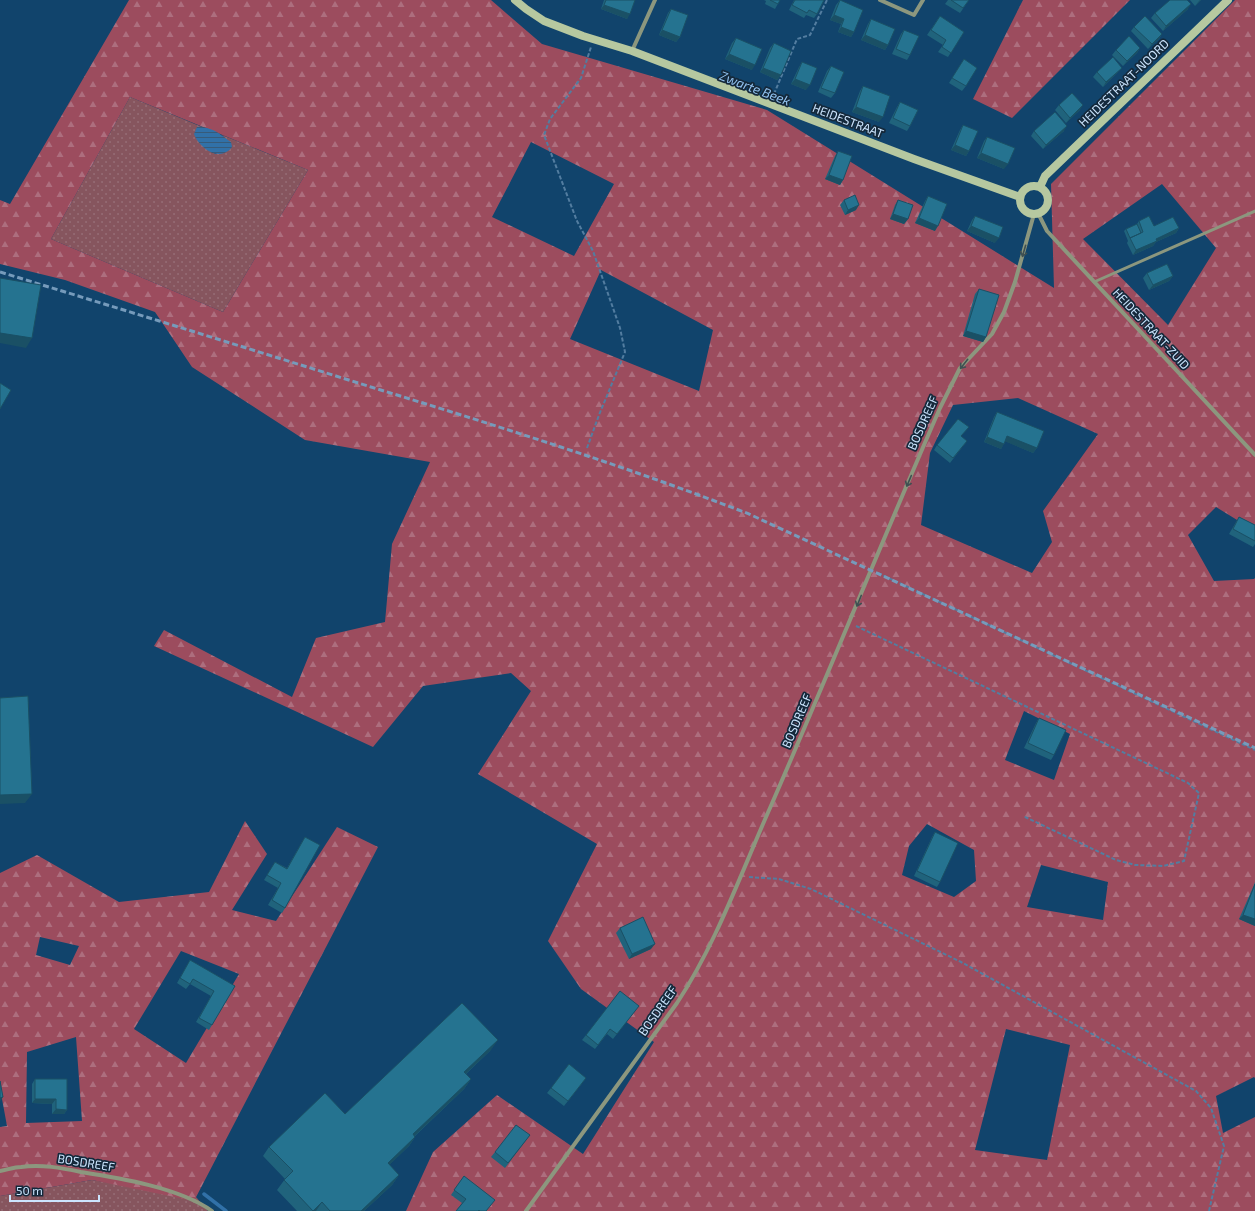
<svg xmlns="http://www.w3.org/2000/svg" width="1255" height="1211" viewBox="0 0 1255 1211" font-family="'Exo 2',sans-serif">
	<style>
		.grass { fill: url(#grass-dots) }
		.forest { fill: url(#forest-firs); fill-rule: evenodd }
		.water { fill: url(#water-rules) }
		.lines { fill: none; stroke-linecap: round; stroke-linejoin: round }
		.stream { stroke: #3171a8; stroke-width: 3.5 }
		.path { stroke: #537da0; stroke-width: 2; stroke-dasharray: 4 2; stroke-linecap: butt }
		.lane { stroke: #8c977e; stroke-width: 3 }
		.street { stroke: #8c977e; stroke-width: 4 }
		.secondary { stroke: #b6c8a0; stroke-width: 8 }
		.rail { stroke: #769bbb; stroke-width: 3; stroke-dasharray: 6 3; stroke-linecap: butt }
		.wall { fill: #20637c }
		.shaded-wall { fill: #1a5065 }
		.building { fill: #257390; stroke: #1a5065 }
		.oneway { stroke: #3f5052 }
		.labels { text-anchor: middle; stroke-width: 3.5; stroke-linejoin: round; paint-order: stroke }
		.street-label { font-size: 12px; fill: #cce5fe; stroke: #15293b }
		.water-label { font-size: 13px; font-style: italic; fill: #94c5f3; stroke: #15293b }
	</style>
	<defs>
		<pattern id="grass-dots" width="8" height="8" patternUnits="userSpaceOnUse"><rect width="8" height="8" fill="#86555e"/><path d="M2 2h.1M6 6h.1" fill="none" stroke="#966d76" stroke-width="1.8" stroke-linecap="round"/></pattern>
		<pattern id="forest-firs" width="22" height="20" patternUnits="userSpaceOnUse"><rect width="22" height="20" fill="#9c4c5e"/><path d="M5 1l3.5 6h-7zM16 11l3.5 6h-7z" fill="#ad6e7e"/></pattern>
		<pattern id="water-rules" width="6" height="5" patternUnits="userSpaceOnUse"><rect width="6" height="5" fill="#3171a8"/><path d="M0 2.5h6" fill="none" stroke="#375b7a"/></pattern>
	</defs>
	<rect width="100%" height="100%" fill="#11446c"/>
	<path class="grass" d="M130,97L202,127H197L211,152L216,154L226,140L222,135L308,170L223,312L51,239Z
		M92,1180L196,1197L208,1211H0V1196Z"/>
	<path class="forest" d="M129,0H491L542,44L767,110L1054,288L1051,184L1235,0H1255V531L1216,507L1188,535L1214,581L1254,579L1255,578V1078L1254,1077L1216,1096L1223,1133L1255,1117V1211H406L433,1152L497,1095L583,1154L654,1042L581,989L548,941L597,844L478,774L531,691L511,673L423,686L373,747L154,646L164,630L292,697L316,638L385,622L392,544L430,462L305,440L192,367L155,312L65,280L0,264V200L10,204ZM130,97L308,170L223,312L51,239ZM531,142L614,184L574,256L492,217ZM1162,184L1216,248L1168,325L1083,239ZM601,270L713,330L699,391L570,339ZM1018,398L1098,434L1043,511L1052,542L1032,573L921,525L930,453L953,405ZM1024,711L1070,734L1054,780L1005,760ZM927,824L974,850L976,881L954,897L902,875L909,846ZM1041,865L1108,882L1103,920L1027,907ZM1006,1029L1070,1045L1047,1160L975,1150Z
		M1023,0H1130L1012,118L973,99Z
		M245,821L267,854L232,910L276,921L337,827L378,847L194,1201L92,1180L0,1196V1127L7,1126L0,1088V873L37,855L119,902L209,892ZM40,937L79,946L70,965L36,955ZM181,951L239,974L186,1063L134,1029ZM76,1037L82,1121L26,1123L27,1052Z"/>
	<path class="water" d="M197,127C204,126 215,130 221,135C225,137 227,140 231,142L232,147C220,163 199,148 194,134Z"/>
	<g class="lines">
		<path class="stream" d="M204,1194L226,1211"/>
		<path class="path" d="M774,94L797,39L810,35L827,0
			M587,448L599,415L625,352L620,328L593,251L577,221L544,135L550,119L581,78L591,47
			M878,573L1255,750
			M856,626L1188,783L1199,793L1184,861L1163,866L1135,865L1116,860L1023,816
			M749,877L779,879L811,889L961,962L1196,1091L1211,1108L1224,1146L1209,1211"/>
		<path class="lane" d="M1094,282L1255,211"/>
		<path class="street" d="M880,0L914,15L923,0
			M632,51L655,0
			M1038,213L1047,231L1255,455
			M0,1171C7,1170 14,1167 21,1167C41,1164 62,1168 81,1172C120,1178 180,1188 212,1211
			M526,1211L677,1003C716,944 741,873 770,808C828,675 882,541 940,408L960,368L992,334L1004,312L1015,282L1034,214"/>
		<path class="secondary" d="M515,0L526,9L544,21L583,36L632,51L914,159L1020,197
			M1020 200a14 14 0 1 1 28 0a14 14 0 1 1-28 0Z
			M1040,187L1045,176L1228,0"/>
		<path class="rail" d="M0,272C124,310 247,348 371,387C498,426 625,466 749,514L1255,748"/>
	</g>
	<path class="wall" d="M604,0H635L627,19L601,9Z
		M764,0H780L775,9L765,4L766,1Z
		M794,0H824L817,14L814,18L806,15L804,18L789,10Z
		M840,0L854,32L851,37L838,32L841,24L830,20L836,5Z
		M948,0H969L960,13L945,4Z
		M1190,0H1201L1195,6Z
		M671,9L680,37L676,42L659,35L668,13Z
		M1188,9L1163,31L1151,18L1155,13Z
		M940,16L964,32L948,57L938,52L943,45L927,35Z
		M871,19L888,45L885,50L861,40L868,24Z
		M1134,27L1162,34L1159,39L1148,49L1131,31Z
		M904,30L910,55L907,60L892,54L901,34Z
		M736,38L752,70L725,59L732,43Z
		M774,43L781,75L777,80L760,72L770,48Z
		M1140,48L1137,53L1123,66L1112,55L1116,50Z
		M964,59L966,86L962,91L949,83Z
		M802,62L806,90L791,84L799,67Z
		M831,66L835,93L831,98L818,92L827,71Z
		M1097,72H1118L1103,87L1093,77Z
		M863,86L879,122L852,112L860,91Z
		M900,102L910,126L907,131L889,123L897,107Z
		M1059,105L1080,110L1066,123L1055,110Z
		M963,125L969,151L966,156L951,150L960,130Z
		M1034,131H1064L1043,149L1031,136Z
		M987,137L1004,169L977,158L984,141Z
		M838,151L843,180L840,185L825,179L835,156Z
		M928,196L935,231L915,223L925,201Z
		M844,200L856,210L845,215L840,205Z
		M898,200L908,219L904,224L890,219L895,205Z
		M975,216L995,243L967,231L972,220Z
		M1139,221L1154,226L1179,228L1176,233L1156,242L1153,246L1133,255L1127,243L1128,241L1124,231L1126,229L1137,224Z
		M1147,273L1173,276L1169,281L1149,290L1143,278Z
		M979,289L986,337L983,342L963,336L975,294Z
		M997,412L1037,448L1033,453L1005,441L1001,449L984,442L994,417Z
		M962,437L967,441L950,463L934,450L937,445Z
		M1239,517L1255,525V544L1253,547L1229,534L1236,522Z
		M1039,718L1054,755L1051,760L1024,748L1036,723Z
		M935,832L940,882L937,887L914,876L932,837Z
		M305,837L285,908L282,913L268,905L278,888L264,880L275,862L287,868L302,842Z
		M1255,882V926L1239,919L1254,885Z
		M620,928L651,949L629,959L616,933Z
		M190,960L235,986L209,1030L196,1022L211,996L190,984L186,989L177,983Z
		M635,1011L613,1039L607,1034L595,1049L582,1040L586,1035Z
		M491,1050L466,1074L471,1079L464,1089L415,1136V1137L409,1146L389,1165L399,1175L392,1185L364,1211H297L277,1190L285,1179L263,1156L269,1147Z
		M35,1079L67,1110L64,1114H52V1104L32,1103V1084Z
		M583,1082L564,1106L547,1093L551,1088Z
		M530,1135L505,1168L491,1157L495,1152Z
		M464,1176L487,1211H456L462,1203L451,1195Z"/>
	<path class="shaded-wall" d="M1200,0H1201L1195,6L1199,1Z
		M1191,4L1188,9L1163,31L1166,26Z
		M604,5L630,14L627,19L601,9Z
		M834,15L844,19L841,24L830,20Z
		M841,27L854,32L851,37L838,32Z
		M662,30L680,37L676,42L659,35Z
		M1162,34L1159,39L1148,49L1152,44Z
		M865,35L888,45L885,50L861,40Z
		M1140,48L1137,53L1123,66L1127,61Z
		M729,54L755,65L752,70L725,59Z
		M763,68L781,75L777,80L760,72Z
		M1122,68L1103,87L1106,82Z
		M795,79L810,85L806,90L791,84Z
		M1083,105L1080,110L1066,123L1070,118Z
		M856,107L883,117L879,122L852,112Z
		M1067,126L1064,131L1043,149L1046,145Z
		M955,145L969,151L966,156L951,150Z
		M981,153L1008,164L1004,169L977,158Z
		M829,175L843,180L840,185L825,179Z
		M859,205L856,210L845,215L848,210Z
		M893,214L908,219L904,224L890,219Z
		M919,218L938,226L935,231L915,223Z
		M971,226L999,238L995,243L967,231Z
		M1179,228L1176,233L1156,242L1153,246L1133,255L1136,250L1156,239Z
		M1173,276L1169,281L1149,290L1153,285Z
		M966,331L986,337L983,342L963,336Z
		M0,333L32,338L26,348L0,343Z
		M1007,436L1037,448L1033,453L1004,441Z
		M987,437L1004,444L1001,449L984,442Z
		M32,794L25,803L0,804V795Z
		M1243,915L1255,919V926L1239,919Z
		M655,944L651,949L629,959L632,954Z
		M498,1040L491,1050L457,1082L464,1072Z
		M471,1079L464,1089L406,1144L413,1134Z
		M3,1097L0,1102V1098Z
		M35,1099H56L52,1104L32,1103Z
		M56,1109L67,1110L64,1114H52Z
		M415,1137L409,1146L381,1173L388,1163Z
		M399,1175L392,1185L364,1211H361Z
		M322,1202L316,1211H312Z"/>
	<path class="building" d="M606,0H635L630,14L604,5Z
		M770,0H780L778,4Z
		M795,0H824L817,14L809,10L807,13L792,5Z
		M840,0L863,10L854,32L841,27L844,19L834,15Z
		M951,0H969L963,8Z
		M1170,0H1187L1191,4L1166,26L1155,13Z
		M671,9L688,15L680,37L662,30Z
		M940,16L964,32L951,53L942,47L946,40L931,30Z
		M1145,16L1162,34L1152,44L1134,27Z
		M871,19L895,29L888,45L865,35Z
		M904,30L919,36L910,55L896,49Z
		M1129,36L1140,48L1127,61L1116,50Z
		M736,38L762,49L755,65L729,54Z
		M774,43L791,51L781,75L763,68Z
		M1113,57L1122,68L1106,82L1097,72Z
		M964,59L977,68L966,86L952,78Z
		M802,62L817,68L810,85L795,79Z
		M831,66L844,72L835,93L821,88Z
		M863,86L890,96L883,117L856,107Z
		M1072,93L1083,105L1070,118L1059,105Z
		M900,102L918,110L910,126L893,118Z
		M1055,112L1067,126L1046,145L1034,131Z
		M963,125L978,131L969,151L955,145Z
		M987,137L1015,148L1008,164L981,153Z
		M838,151L852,156L843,180L829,175Z
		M855,195L859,205L848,210L844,200Z
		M928,196L947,204L938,226L919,218Z
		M898,200L913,205L908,219L893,214Z
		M975,216L1003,227L999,238L971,226Z
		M1149,216L1154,226L1173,217L1179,228L1156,239L1157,241L1136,250L1130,238L1143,232L1139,221Z
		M1137,224L1141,233L1130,238L1126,229Z
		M1167,264L1173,276L1153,285L1147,273Z
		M0,278L41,285L32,338L0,333Z
		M979,289L999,295L986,337L966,331Z
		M0,383L11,390L0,409Z
		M997,412L1044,431L1037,448L1007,436L1004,444L987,437Z
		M958,419L969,427L961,436L967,441L953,458L937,445Z
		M1239,517L1255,525V541L1233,529Z
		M28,696L32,794L0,795V698Z
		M1039,718L1066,730L1054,755L1028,743Z
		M935,832L958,843L940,882L917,871Z
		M305,837L320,845L285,908L272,900L281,883L267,875L275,862L287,869Z
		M1255,884V919L1243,915Z
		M643,917L655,944L632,954L620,928Z
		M190,960L235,986L212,1025L199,1018L214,991L193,979L190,984L180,978Z
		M620,991L639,1006L617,1034L610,1029L598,1045L586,1035Z
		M462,1003L498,1040L464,1072L471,1079L413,1134L415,1137L388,1163L399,1175L361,1211H330L322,1202L313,1211L284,1180L293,1171L269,1147L325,1093L345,1114Z
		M569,1064L586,1078L568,1101L551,1088Z
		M35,1079H67V1110L56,1109V1099H35Z
		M0,1081L3,1097L0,1098Z
		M516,1125L530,1135L508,1163L495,1152Z
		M464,1176L495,1200L486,1211H480L479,1210L478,1211H456L466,1199L454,1190Z"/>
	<defs><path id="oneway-shaft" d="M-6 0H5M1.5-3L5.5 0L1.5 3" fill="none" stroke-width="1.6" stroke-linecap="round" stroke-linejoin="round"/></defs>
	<g class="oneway">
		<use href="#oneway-shaft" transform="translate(1024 251) rotate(106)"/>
		<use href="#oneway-shaft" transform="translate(964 364) rotate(128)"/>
		<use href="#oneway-shaft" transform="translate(909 481) rotate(113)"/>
		<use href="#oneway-shaft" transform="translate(859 601) rotate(112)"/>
	</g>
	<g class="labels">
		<g class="street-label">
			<text transform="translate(1124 83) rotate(-44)" y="4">HEIDESTRAAT-NOORD</text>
			<text transform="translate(848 121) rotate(21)" y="4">HEIDESTRAAT</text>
			<text transform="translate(1151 329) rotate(47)" y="4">HEIDESTRAAT-ZUID</text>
			<text transform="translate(923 423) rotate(-66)" y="4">BOSDREEF</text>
			<text transform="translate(797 721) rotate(-67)" y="4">BOSDREEF</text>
			<text transform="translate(658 1011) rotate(-55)" y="4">BOSDREEF</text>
			<text transform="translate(86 1163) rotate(9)" y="4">BOSDREEF</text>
		</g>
		<g class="water-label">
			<text transform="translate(755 88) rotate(21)" y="5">Zwarte Beek</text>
		</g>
	</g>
	<path d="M10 1195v6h89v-6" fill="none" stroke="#cce5fe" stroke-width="2"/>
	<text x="16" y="1195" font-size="12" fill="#cce5fe" stroke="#15293b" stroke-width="3" paint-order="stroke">50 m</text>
</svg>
